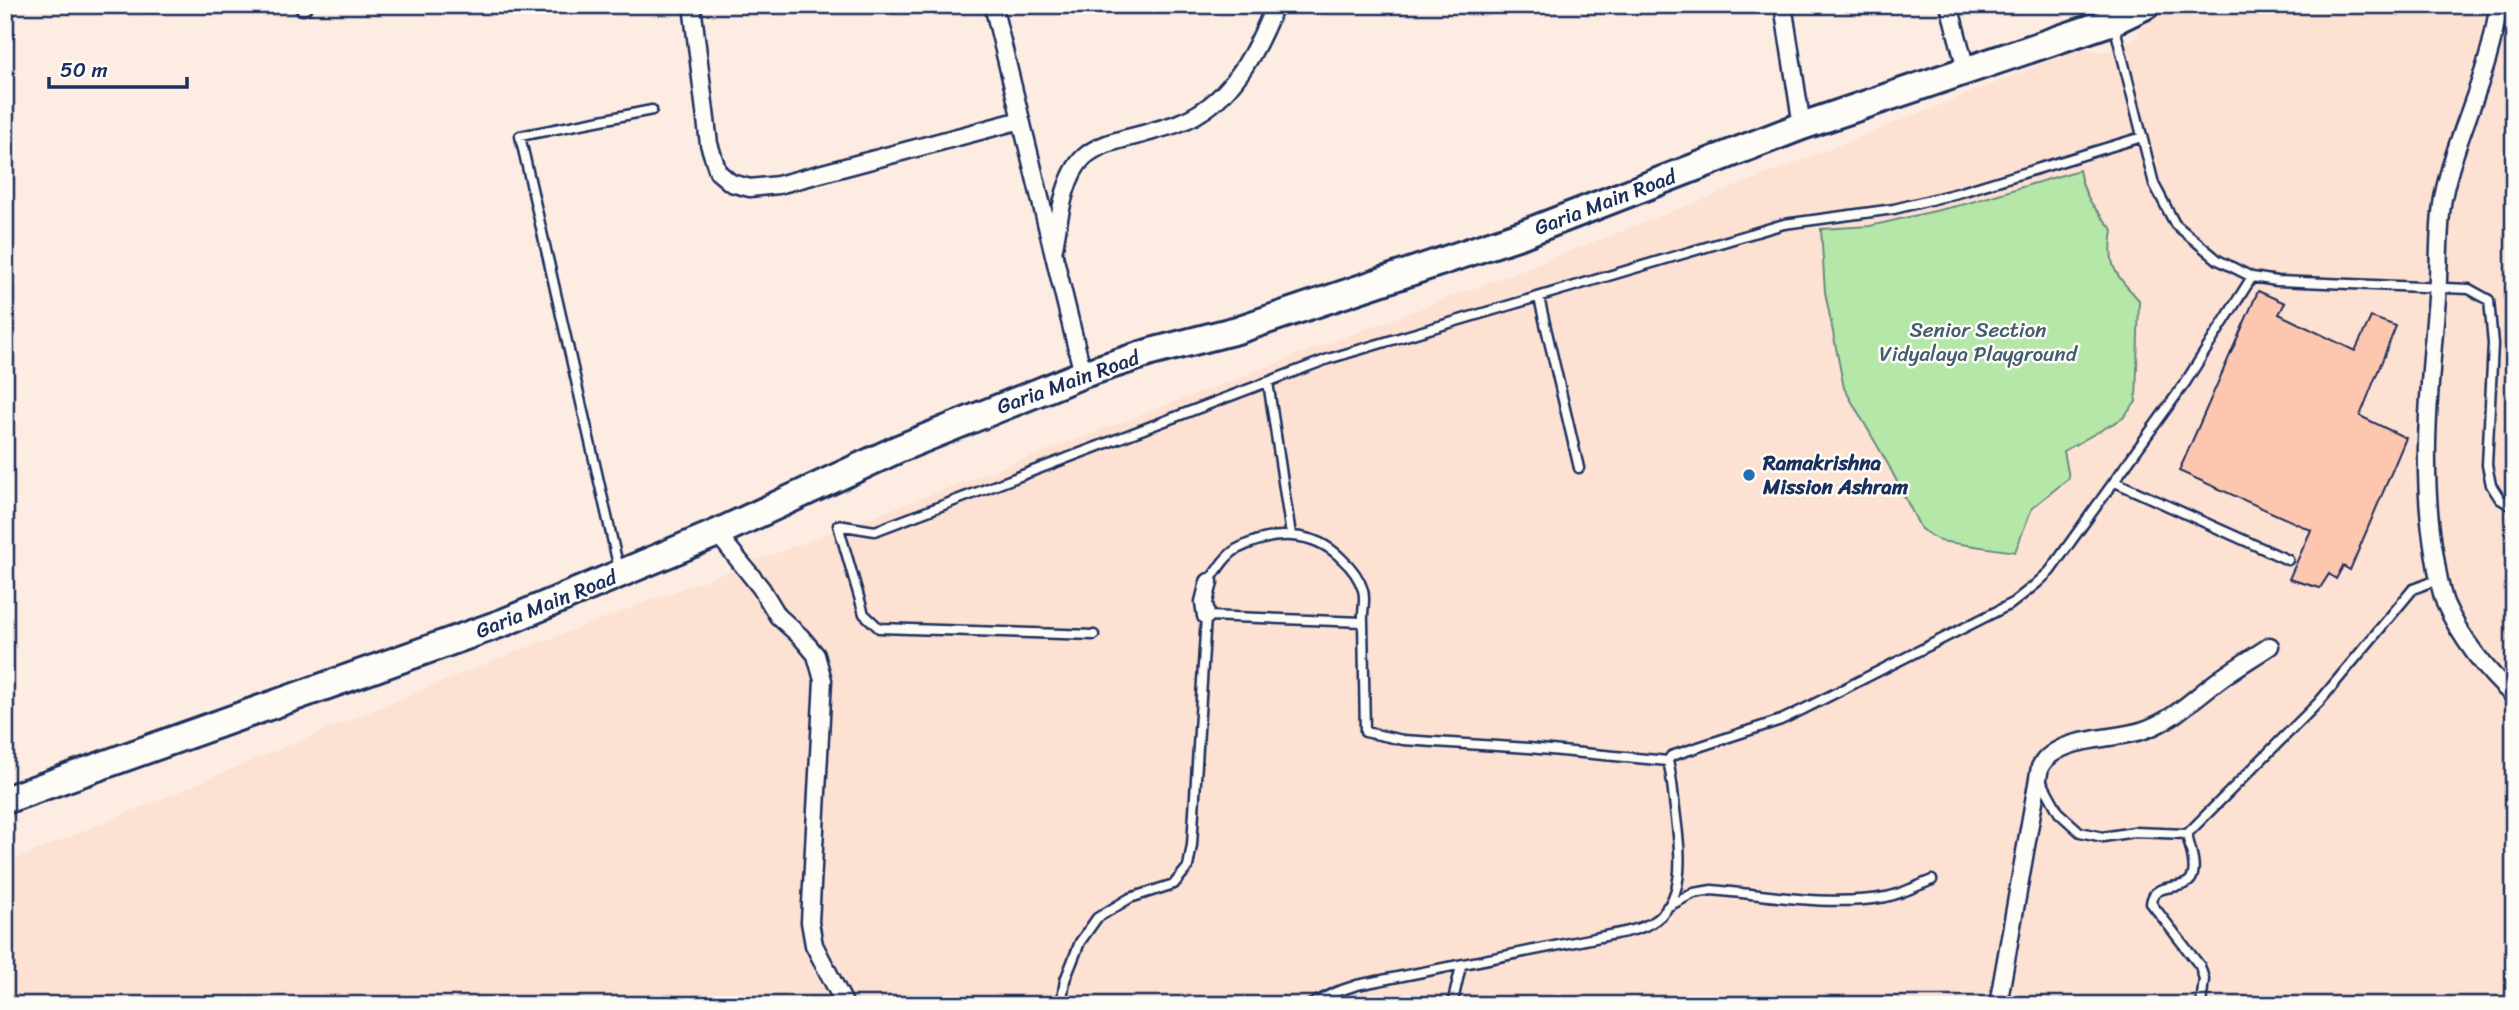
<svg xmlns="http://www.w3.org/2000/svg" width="2519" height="1010" viewBox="0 0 2519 1010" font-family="Sriracha,sans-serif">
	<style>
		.built { fill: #fde1d2 }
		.green { fill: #b5e7a8; stroke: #688b83; stroke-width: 2 }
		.building { fill: #fdc7af; stroke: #1b2f5e; stroke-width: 2 }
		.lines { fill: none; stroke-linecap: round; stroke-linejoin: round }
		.lane-casing { stroke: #1b2f5e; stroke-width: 13 }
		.street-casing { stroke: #1b2f5e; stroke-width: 21 }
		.primary-casing { stroke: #1b2f5e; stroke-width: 32 }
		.lane { stroke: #fdfcf7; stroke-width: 8 }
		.street { stroke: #fdfcf7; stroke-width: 16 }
		.primary { stroke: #fdfcf7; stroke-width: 26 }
		.poi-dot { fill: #1f6fb2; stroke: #fdfcf7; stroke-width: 2.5 }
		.labels { text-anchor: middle; stroke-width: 5; stroke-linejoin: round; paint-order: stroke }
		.street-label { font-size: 21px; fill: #1b2f5e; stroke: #fdfcf7 }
		.park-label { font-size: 21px; fill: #425d70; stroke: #fdfcf7 }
		.poi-label { font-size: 21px; font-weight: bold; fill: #1b2f5e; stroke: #fdfcf7; text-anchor: start }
	</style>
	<rect width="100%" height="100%" fill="#fdece1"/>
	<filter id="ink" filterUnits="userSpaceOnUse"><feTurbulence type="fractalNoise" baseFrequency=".0143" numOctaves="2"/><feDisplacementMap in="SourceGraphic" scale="14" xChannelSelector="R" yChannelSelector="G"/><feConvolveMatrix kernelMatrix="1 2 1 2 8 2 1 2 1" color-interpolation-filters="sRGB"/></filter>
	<g filter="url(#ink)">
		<path class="built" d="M2169,5H2514V1005H5V864L487,663L1480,286L1692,204L2083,48L2106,52L2135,40L2146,15Z"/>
		<path class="green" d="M2079,170C2084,198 2095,209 2113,230C2107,267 2115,274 2139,300L2136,402L2123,418L2064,451L2069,478L2032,508L2015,552L1940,541L1921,529L1889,466L1844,388L1825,292L1821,229L1870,226L1965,204Z"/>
		<path class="building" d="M2258,291L2285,303L2279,314L2355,351L2371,317L2396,326L2360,416L2406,438L2350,570L2343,566L2336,579L2329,574L2320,588L2289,579L2311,530L2179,471Z"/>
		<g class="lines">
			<defs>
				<path id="lane" d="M2114,24L2154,184L2175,224L2218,260L2252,277L2277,281L2469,289L2489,300L2493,344L2487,465L2491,485L2500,499L2514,507
					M1539,298L1579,468
					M1268,382L1291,535
					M2115,482L2288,560
					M619,569L520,136L652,110
					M1363,622L1365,732L1403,740L1529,748L1668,761
					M1094,635L879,628L864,614L838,525L875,531L1328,359L1784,224L1894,209L1958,193L2142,137
					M2041,780L2059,813L2080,832L2103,837L2134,832L2187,834L2319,702L2413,589L2440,579
					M2187,834C2189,846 2196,862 2193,874C2189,895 2154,878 2151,903L2200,966L2204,979L2201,1005
					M1667,907L1694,893L1712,890C1769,895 1829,907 1886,897C1901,894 1917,886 1932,880
					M1061,1005L1065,980L1080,942L1097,918L1130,898L1174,884L1188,867L1192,845L1206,616L1363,622C1362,610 1366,600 1363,590C1359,577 1352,568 1342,559C1313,529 1272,531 1237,549C1225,556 1217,570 1209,582
					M1309,1005L1336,992L1357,985L1605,936C1620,933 1637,931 1651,923C1690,900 1679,845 1675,809C1673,793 1672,776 1668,761L1671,756L1781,720L1802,710L2011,604L2036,584L2050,571L2072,540L2185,383L2252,277
					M1452,1005L1461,966"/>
				<path id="street" d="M303,5V6
					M692,5L709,144L718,172L731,183L750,188L778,185L1021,120
					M993,5L1083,374
					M1783,5L1802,126
					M1949,5L1966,69
					M2498,5C2492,72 2456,132 2443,198C2437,232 2440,274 2436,309C2429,392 2420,474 2435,557C2437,571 2440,589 2445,603C2460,637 2486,671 2514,696
					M1054,248C1059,221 1063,177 1084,157C1099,143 1124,139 1143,134C1162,128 1182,124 1199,113C1237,90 1259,45 1275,5
					M717,533L761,588L778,616L801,637L816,655L823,680L810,922L814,945L845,1005
					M1206,616L1204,602L1209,582
					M1998,1005L2040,767C2058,735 2113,741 2144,730C2173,720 2192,700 2216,682C2233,669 2252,658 2270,646"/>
				<path id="primary" d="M5,800L505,622L717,533L898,449L1083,374L1151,352L1237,330L1523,234L1802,126L2113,21L2146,5"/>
			</defs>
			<use href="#lane" class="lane-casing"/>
			<use href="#street" class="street-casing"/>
			<use href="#primary" class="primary-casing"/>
			<use href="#lane" class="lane"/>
			<use href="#street" class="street"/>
			<use href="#primary" class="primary"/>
		</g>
	</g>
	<circle class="poi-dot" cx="1749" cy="475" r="7"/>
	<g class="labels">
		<g class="street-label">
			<text transform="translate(1605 202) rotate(-21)" y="7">Garia Main Road</text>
			<text transform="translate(1068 382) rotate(-20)" y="7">Garia Main Road</text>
			<text transform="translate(546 604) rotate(-22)" y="7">Garia Main Road</text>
		</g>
		<g class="park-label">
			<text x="1978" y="337">Senior Section<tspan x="1978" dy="24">Vidyalaya Playground</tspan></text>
		</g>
		<g class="poi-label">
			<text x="1763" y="470">Ramakrishna<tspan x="1763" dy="24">Mission Ashram</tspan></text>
		</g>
	</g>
	<rect width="2519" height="1010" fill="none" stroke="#fdfcf7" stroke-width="28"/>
	<rect x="14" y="14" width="2491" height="982" fill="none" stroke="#1b2f5e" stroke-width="2.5" filter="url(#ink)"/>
	<path d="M49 77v10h138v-10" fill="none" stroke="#1b2f5e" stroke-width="3.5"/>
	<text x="60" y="77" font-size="21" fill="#1b2f5e" stroke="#fdfcf7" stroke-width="5" paint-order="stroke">50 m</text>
</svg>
